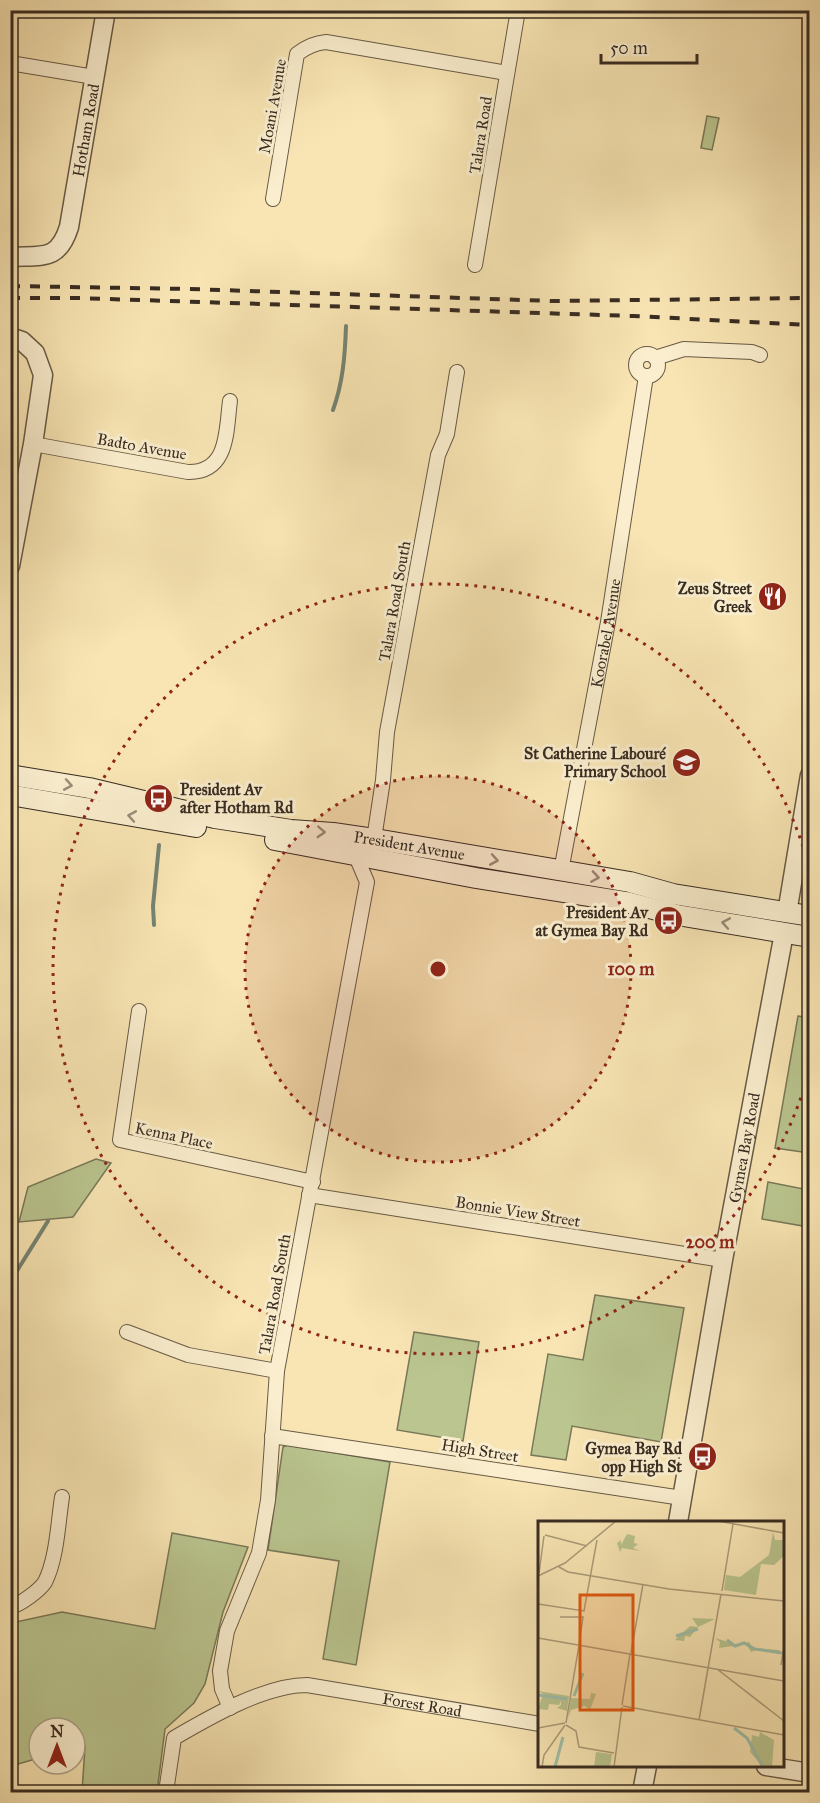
<svg xmlns="http://www.w3.org/2000/svg" width="820" height="1803" viewBox="0 0 820 1803" font-family="'IM FELL Great Primer',serif">
	<style>
		.green { fill: #bac58f; stroke: #797858; stroke-width: 1.5 }
		.lines { fill: none; stroke-linecap: round; stroke-linejoin: round }
		.stream { stroke: #758473; stroke-width: 4 }
		.minor-casing { stroke: #685a46; stroke-width: 16 }
		.tertiary-casing { stroke: #685a46; stroke-width: 21 }
		.secondary-casing { stroke: #382c22; stroke-width: 22 }
		.minor { stroke: #faeece; stroke-width: 14 }
		.tertiary { stroke: #faeece; stroke-width: 18 }
		.secondary { stroke: #faeece; stroke-width: 20 }
		.rail { stroke: #382c22; stroke-width: 4; stroke-dasharray: 10 10; stroke-linecap: butt }
		.oneway { stroke: #998d78 }
		.ring { fill: none; stroke: #8f2418; stroke-width: 3; stroke-dasharray: 3 6 }
		.labels { text-anchor: middle; stroke-width: 6; stroke-linejoin: round; paint-order: stroke }
		.street-label { font-size: 16px; fill: #382c22; stroke: #faeece }
		.poi-label { font-size: 16px; font-weight: bold; fill: #382c22; stroke: #faeece; text-anchor: end }
		.inset-river { fill: none; stroke: #9ebfa9; stroke-width: 3 }
		.inset-road { fill: none; stroke: #ab9b79; stroke-width: 1.5 }
		.view { fill: #df570d; fill-opacity: 0.15; stroke: #df570d; stroke-width: 3 }
		.inset-edge { fill: none; stroke: #382c22; stroke-width: 3 }
		.centre { fill: #8f2418; stroke: #faeece; stroke-width: 3 }
		.ring-label { font-size: 18px; text-anchor: middle; font-weight: bold; fill: #8f2418; stroke: #faeece; stroke-width: 6; stroke-linejoin: round; paint-order: stroke }
	</style>
	<rect width="100%" height="100%" fill="#f8e5b3"/>
	<filter id="stains"><feTurbulence type="fractalNoise" baseFrequency=".00333" numOctaves="4"/><feColorMatrix values="0 0 0 0 .2 0 0 0 0 .09 0 0 0 0 .02 0 0 0 .5 -.17"/></filter>
	<radialGradient id="worn" r=".72"><stop offset=".6" stop-color="#630" stop-opacity="0"/><stop offset="1" stop-color="#630" stop-opacity=".3"/></radialGradient>
	<path class="green" d="M707,116L719,118L712,150L701,148Z
		M798,1016L809,1018V1153L775,1148Z
		M96,1159L111,1163L73,1217L19,1222L28,1187Z
		M768,1182L809,1190V1227L762,1219Z
		M595,1295L684,1308L661,1442L572,1426L566,1460L531,1455L548,1354L583,1360Z
		M414,1332L479,1342L463,1441L397,1430Z
		M287,1445L390,1462L356,1665L323,1659L339,1561L268,1550L283,1447Z
		M172,1533L248,1547L223,1612L205,1684L194,1703L165,1729L157,1792H82L85,1746L75,1748V1728H39V1758L11,1766V1623L62,1612L155,1629Z"/>
	<g class="lines">
		<path class="stream" d="M333,410C343,382 345,356 346,326
			M154,925L153,906L159,845
			M10,1282L48,1221"/>
		<defs>
			<g id="minor">
				<path d="M10,63L94,77"/>
				<path d="M273,199L297,54C306,47 314,43 326,42L507,73"/>
				<path d="M475,265L518,10"/>
				<circle cx="647" cy="365" r="11"/>
				<path d="M655,358L684,349L752,352L760,355"/>
				<path d="M33,444L188,472C229,473 226,430 230,401"/>
				<path d="M374,839L383,780L387,732L438,455L447,434L457,372"/>
				<path id="s1" d="M561,871L608,622L646,376"/>
				<path d="M139,1011L120,1140L313,1182"/>
				<path d="M309,1195L723,1260"/>
				<path d="M127,1332L188,1355L277,1371"/>
				<path d="M272,1436L682,1498"/>
				<path d="M10,1607C20,1605 40,1590 45,1582C57,1558 58,1523 62,1497"/>
				<path d="M230,1708L222,1689L220,1671L227,1631L259,1553L268,1500L277,1371L367,882L355,854"/>
				<path id="s2" d="M166,1792L174,1738C210,1717 265,1685 307,1685L540,1724"/>
			</g>
			<g id="tertiary">
				<path id="s3" d="M10,257C42,255 58,262 69,227L106,10"/>
				<path d="M10,337L22,341L35,353L43,375L33,444L10,566"/>
				<path d="M787,913L810,775"/>
				<path id="s4" d="M678,1522L723,1260L784,933"/>
				<path d="M766,1766L810,1773"/>
				<path d="M642,1792L647,1766"/>
			</g>
			<g id="secondary">
				<path id="s5" d="M10,775L89,788L215,818L291,830L333,833L374,839L630,882L673,894L810,916"/>
				<path d="M10,795L196,827"/>
				<path d="M275,840L476,878L626,902L677,915L810,937"/>
			</g>
		</defs>
		<use href="#minor" class="minor-casing"/>
		<use href="#tertiary" class="tertiary-casing"/>
		<use href="#secondary" class="secondary-casing"/>
		<use href="#minor" class="minor"/>
		<use href="#tertiary" class="tertiary"/>
		<use href="#secondary" class="secondary"/>
		<path class="rail" d="M10,286L189,289L553,301L810,298
			M10,298H77L633,316L810,325"/>
	</g>
	<defs><path id="oneway-chevron" d="M-2-3.5L2.5 0L-2 3.5" fill="none" stroke-width="1.6" stroke-linecap="round" stroke-linejoin="round" transform="scale(1.5)"/></defs>
	<g class="oneway">
		<use href="#oneway-chevron" transform="translate(68 785) rotate(10)"/>
		<use href="#oneway-chevron" transform="translate(132 816) rotate(-170)"/>
		<use href="#oneway-chevron" transform="translate(321 832) rotate(3)"/>
		<use href="#oneway-chevron" transform="translate(494 860) rotate(10)"/>
		<use href="#oneway-chevron" transform="translate(595 877) rotate(9)"/>
		<use href="#oneway-chevron" transform="translate(726 923) rotate(-170)"/>
	</g>
	<circle cx="438" cy="969" r="193" fill="#8f2418" fill-opacity=".12"/>
	<g class="ring">
		<circle cx="438" cy="969" r="193"/>
		<path d="M809 1072A385 385 0 1 1 809 866"/>
	</g>
	<defs>
		<symbol id="restaurant-disc" viewBox="-11 -11 22 22"><circle r="9.5" fill="#8f2418" stroke="#faeece"/><path d="M-5-6h1v4h1v-4h1v4h1v-4h1v5L-1.5 .5V6h-2V.5L-5-1ZM5-6V6H3V1.5H1.5Q1.5-4 5-6Z" fill="#fff"/></symbol>
		<symbol id="school-disc" viewBox="-11 -11 22 22"><circle r="9.5" fill="#8f2418" stroke="#faeece"/><path d="M0-5L7-2L0 1L-7-2ZM-4 1L0 2.5L4 1V4Q0 6-4 4Z" fill="#fff"/></symbol>
		<symbol id="bus-disc" viewBox="-11 -11 22 22"><circle r="9.5" fill="#8f2418" stroke="#faeece"/><path d="M-5-6H5V4H4V6H2V4H-2V6H-4V4H-5ZM-3.5-4V0h7V-4ZM-3.5 1.2v1.5H-2V1.2ZM2 1.2v1.5H3.5V1.2Z" fill="#fff"/></symbol>
	</defs>
	<g fill-rule="evenodd">
		<use href="#restaurant-disc" x="756" y="580" width="33" height="33"/>
		<use href="#school-disc" x="670" y="746" width="33" height="33"/>
		<use href="#bus-disc" x="142" y="782" width="33" height="33"/>
		<use href="#bus-disc" x="652" y="904" width="33" height="33"/>
		<use href="#bus-disc" x="686" y="1440" width="33" height="33"/>
	</g>
	<g class="labels">
		<g class="street-label">
			<text transform="translate(272 106) rotate(-80)" y="6">Moani Avenue</text>
			<text dy="6" stroke="none"><textPath href="#s3" startOffset="172">Hotham Road</textPath></text>
			<text transform="translate(480 135) rotate(-81)" y="6">Talara Road</text>
			<text transform="translate(142 446) rotate(10)" y="6">Badto Avenue</text>
			<text transform="translate(394 601) rotate(-80)" y="6">Talara Road South</text>
			<text dy="6" stroke="none"><textPath href="#s1" startOffset="242">Koorabel Avenue</textPath></text>
			<text dy="6" stroke="none"><textPath href="#s5" startOffset="406">President Avenue</textPath></text>
			<text transform="translate(174 1135) rotate(12)" y="6">Kenna Place</text>
			<text dy="6" stroke="none"><textPath href="#s4" startOffset="380">Gymea Bay Road</textPath></text>
			<text transform="translate(518 1211) rotate(9)" y="6">Bonnie View Street</text>
			<text transform="translate(274 1294) rotate(-80)" y="6">Talara Road South</text>
			<text transform="translate(480 1450) rotate(9)" y="6">High Street</text>
			<text dy="6" stroke="none"><textPath href="#s2" startOffset="316">Forest Road</textPath></text>
		</g>
		<g class="poi-label">
			<text x="752" y="594">Zeus Street<tspan x="752" dy="18">Greek</tspan></text>
			<text x="666" y="759">St Catherine Labouré<tspan x="666" dy="18">Primary School</tspan></text>
			<text x="180" y="795" text-anchor="start">President Av<tspan x="180" dy="18">after Hotham Rd</tspan></text>
			<text x="648" y="918">President Av<tspan x="648" dy="18">at Gymea Bay Rd</tspan></text>
			<text x="682" y="1454">Gymea Bay Rd<tspan x="682" dy="18">opp High St</tspan></text>
		</g>
	</g>
	<g transform="translate(538 1521)">
		<rect width="246" height="246" fill="#f8e5b3"/>
		<path d="M235,11L237,19H246V35L236,44L223,43L218,74L186,69L188,54L202,56L231,34ZM89,13L97,15L96,22L100,23L95,27L102,30L84,27L82,31L79,22L83,19V24ZM154,97L177,98L160,106L152,116L147,115L146,120L137,119L152,105L160,106ZM177,117L200,124L211,121L215,127L241,129L243,133L220,128L213,131L208,123L181,127L182,121ZM0,170L31,175L29,190L19,187L23,184V180L21,184L11,183L10,189L0,188L5,173ZM53,172L58,173L52,189L47,185L33,189L30,197L33,177L52,178ZM222,211L236,219L234,246H225L212,231L214,214L221,216ZM58,231L74,233L72,246H56Z" fill="#bac58f"/>
		<path class="inset-river" d="M138,115L160,108M189,119L197,125L206,122L217,128L244,132M0,174L29,178M36,175L45,152M196,207L209,217L225,246M17,246L25,216"/>
		<path class="inset-road" d="M180,0L246,12M7,14L49,25M21,46L30,51L131,68L246,80M1,52L6,15M0,55L27,42L78,0M184,70L195,3M0,83L46,90L59,19M22,96H45L41,123M0,117L246,160M93,132L105,63M243,144L246,126M179,148L246,200M84,184L92,133M85,185L246,214M161,199L183,73M28,202L41,124M28,204L38,210L41,226L76,232M0,207L27,202M4,246L6,234L27,204M76,246L84,186"/>
		<path class="view" d="M42,74H95V189H42Z"/>
		<rect width="246" height="246" class="inset-edge"/>
	</g>
	<circle cx="438" cy="969" r="9" class="centre"/>
	<g class="ring-label">
		<text x="631" y="975">100 m</text>
		<text x="710" y="1248">200 m</text>
	</g>
	<rect width="820" height="1803" fill="none" stroke="#f8e5b3" stroke-width="36"/>
	<rect x="12" y="12" width="796" height="1779" fill="none" stroke="#382c22" stroke-width="3"/>
	<rect x="18" y="18" width="784" height="1767" fill="none" stroke="#382c22" stroke-width="1.5"/>
	<g transform="translate(57 1746)"><circle r="28" fill="#faeece" stroke="#aca089" stroke-width="1.5"/>
	<path d="M0-4.5L10 22L0 15L-10 22Z" fill="#8f2418"/>
	<text y="-9" font-size="16" font-weight="bold" text-anchor="middle" fill="#382c22">N</text>
	</g>
	<path d="M601 54v9h96v-9" fill="none" stroke="#382c22" stroke-width="3"/>
	<text x="610" y="54" font-size="18" fill="#382c22" stroke="#faeece" stroke-width="4.5" paint-order="stroke">50 m</text>
	<rect width="100%" height="100%" filter="url(#stains)"/>
	<rect width="100%" height="100%" fill="url(#worn)"/>
</svg>
